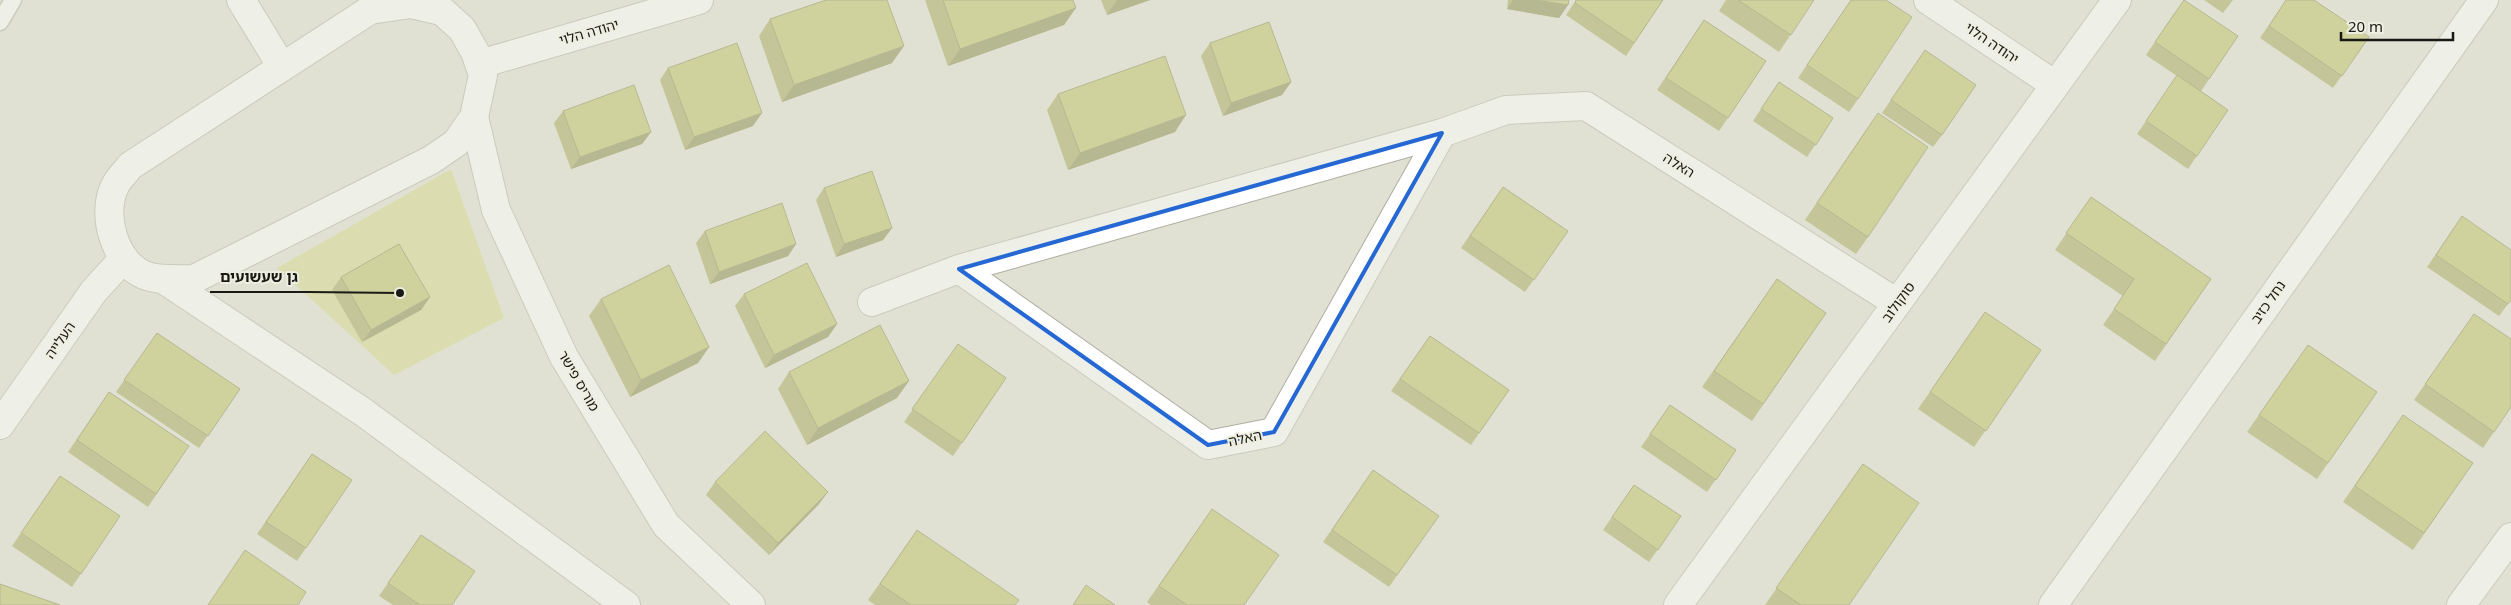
<svg xmlns="http://www.w3.org/2000/svg" width="2511" height="605" viewBox="0 0 2511 605" font-family="'Noto Sans','Noto Sans Hebrew',sans-serif">
	<style>
		.green { fill: #d5d788 }
		.lines { fill: none; stroke-linecap: round; stroke-linejoin: round }
		.lane-casing { stroke: #aeafa1; stroke-width: 19 }
		.street-casing { stroke: #aeafa1; stroke-width: 30 }
		.secondary-casing { stroke: #aeafa1; stroke-width: 30 }
		.lane { stroke: #fff; stroke-width: 16 }
		.street { stroke: #fff; stroke-width: 28 }
		.secondary { stroke: #fff; stroke-width: 28 }
		.wall { fill: #a2a351 }
		.shaded-wall { fill: #848542 }
		.building { fill: #bcbe5e; stroke: #848542 }
		.marked { fill: none; stroke: #2568d4; stroke-width: 4; stroke-linejoin: round }
		.labels { text-anchor: middle; stroke-width: 4; stroke-linejoin: round; paint-order: stroke }
		.street-label { font-size: 14px; fill: #1a1a15; stroke: #edeee0 }
		.leader { fill: none; stroke: #1a1a15; stroke-width: 2 }
		.callout-dot { fill: #1a1a15; stroke: #edeee0; stroke-width: 2 }
		.callout-label { font-size: 15px; text-anchor: middle; font-weight: bold; fill: #1a1a15; stroke: #edeee0; stroke-width: 4; stroke-linejoin: round; paint-order: stroke }
	</style>
	<rect width="100%" height="100%" fill="#e0e1d3"/>
	<path class="green" d="M451,169L504,318L394,375L277,268Z"/>
	<g class="lines">
		<defs>
			<path id="lane" d="M0,22L13,0"/>
			<path id="street" d="M241,0L282,67
				M1928,0L2055,85
				M480,64L699,0
				M474,117L496,210L564,357L666,525L751,605
				M959,269L1208,445L1274,432L1442,133
				M163,279L363,412L626,605
				M872,302L959,269L1442,133L1506,110L1586,106L1897,303
				M1678,605L2117,0
				M2053,605L2484,0
				M2461,605L2511,537"/>
			<path id="secondary" d="M411,4L442,11L462,29L475,52L483,75L474,117L456,143L431,160L194,279C179,279 159,281 144,275C114,262 100,212 116,184C119,178 126,172 130,166L370,10Z
				M0,425L94,291L124,258"/>
		</defs>
		<use href="#lane" class="lane-casing"/>
		<use href="#street" class="street-casing"/>
		<use href="#secondary" class="secondary-casing"/>
		<use href="#lane" class="lane"/>
		<use href="#street" class="street"/>
		<use href="#secondary" class="secondary"/>
	</g>
	<path class="wall" d="M925,0H1073L1064,25L948,66Z
		M1101,0H1150L1107,15Z
		M1508,0H1569L1568,5L1559,18L1507,9Z
		M1576,0H1663L1626,56L1566,15Z
		M1726,0H1814L1779,52L1719,11Z
		M1851,0L1858,99L1849,112L1798,78Z
		M2204,0H2233L2223,13Z
		M2286,0L2369,37L2333,88L2260,38Z
		M2175,12L2238,36L2201,91L2228,110L2188,169L2137,134L2177,76L2146,55Z
		M770,19L892,63L782,102L759,36Z
		M1704,20L1766,61L1719,131L1657,90Z
		M1210,43L1291,82L1282,95L1223,116L1201,56Z
		M1925,50L1942,135L1933,147L1882,113Z
		M668,68L753,126L685,150L660,80Z
		M1779,82L1833,118L1807,157L1753,121Z
		M1058,94L1175,132L1068,170L1047,110Z
		M563,111L651,132L642,144L571,169L554,123Z
		M1866,130L1868,237L1856,254L1805,220Z
		M1503,187L1568,231L1525,292L1461,248Z
		M824,188L892,228L883,240L836,257L816,200Z
		M2091,197L2211,279L2155,361L2103,325L2123,296L2055,250Z
		M2462,216L2511,300L2499,316L2427,267Z
		M705,231L796,244L788,256L710,284L696,243Z
		M341,277L430,297L421,310L362,342L332,290Z
		M1777,279L1826,313L1752,421L1702,387Z
		M744,294L837,324L828,337L765,368L735,306Z
		M601,299L709,347L698,363L630,397L589,316Z
		M1985,312L2041,350L1974,447L1918,409Z
		M2474,314L2511,407L2483,448L2414,400Z
		M157,333L240,389L199,448L116,392Z
		M1430,336L1509,390L1471,445L1391,391Z
		M958,344L1006,378L953,456L904,422Z
		M2308,345L2377,392L2317,479L2247,432Z
		M789,372L897,398L807,445L778,389Z
		M109,392L189,446L148,507L68,452Z
		M1670,405L1736,450L1707,492L1641,447Z
		M2403,415L2473,463L2413,550L2343,502Z
		M312,454L352,480L297,561L257,534Z
		M1863,464L1849,605H1765Z
		M1373,470L1439,516L1389,587L1323,542Z
		M60,476L120,516L72,587L12,546Z
		M715,482L819,504L769,555L706,495Z
		M1634,485L1681,516L1649,562L1603,530Z
		M1212,509L1244,605H1151L1147,602Z
		M917,530L1015,605H875L868,600Z
		M421,535L452,605H393L379,596Z"/>
	<path class="shaded-wall" d="M1117,0H1150L1107,15Z
		M1513,0H1536L1568,5L1559,18L1507,9Z
		M1076,8L1064,25L948,66L960,49Z
		M904,46L892,63L782,102L794,85Z
		M1291,82L1282,95L1223,116L1231,103Z
		M762,113L753,126L685,150L694,137Z
		M1186,115L1175,132L1068,170L1080,153Z
		M651,132L642,144L571,169L580,157Z
		M892,228L883,240L836,257L844,244Z
		M796,244L788,256L710,284L719,272Z
		M430,297L421,310L362,342L371,330Z
		M837,324L828,337L765,368L774,355Z
		M709,347L698,363L630,397L641,380Z
		M909,381L897,398L807,445L818,428Z
		M828,492L819,504L769,555L778,543Z"/>
	<path class="building" d="M826,0H887L904,46L794,85L770,19Z
		M943,0H1073L1076,8L960,49Z
		M1536,0H1569L1568,5Z
		M1576,0H1663L1634,43L1575,3Z
		M1738,0H1814L1791,35Z
		M1851,0H1886L1912,17L1858,99L1807,65Z
		M2184,0L2238,36L2209,79L2155,42Z
		M2286,0H2314L2369,37L2342,76L2269,26Z
		M1704,20L1766,61L1728,118L1666,78Z
		M1269,22L1291,82L1231,103L1210,43Z
		M737,43L762,113L694,137L668,68Z
		M1925,50L1976,85L1942,135L1891,100Z
		M1165,56L1186,115L1080,153L1058,94Z
		M2177,75L2228,110L2197,156L2146,121Z
		M1779,82L1833,118L1816,145L1761,109Z
		M634,85L651,132L580,157L563,111Z
		M1878,113L1928,147L1868,237L1817,203Z
		M872,171L892,228L844,244L824,188Z
		M1503,187L1568,231L1534,280L1470,236Z
		M2091,197L2211,279L2166,344L2114,309L2134,279L2066,233Z
		M782,203L796,244L719,272L705,231Z
		M2462,216L2511,250V300L2508,304L2436,255Z
		M399,244L430,297L371,330L341,277Z
		M807,263L837,324L774,355L744,294Z
		M669,265L709,347L641,380L601,299Z
		M1777,279L1826,313L1763,404L1714,371Z
		M1985,312L2041,350L1986,431L1930,392Z
		M2474,314L2511,339V407L2494,432L2425,384Z
		M880,325L909,381L818,428L789,372Z
		M157,333L240,389L208,436L124,380Z
		M1430,336L1509,390L1479,433L1400,379Z
		M958,344L1006,378L962,443L912,409Z
		M2308,345L2377,392L2328,463L2259,415Z
		M109,392L189,446L156,494L77,440Z
		M1670,405L1736,450L1716,480L1650,434Z
		M2403,415L2473,463L2424,533L2355,486Z
		M765,431L828,492L778,543L715,482Z
		M312,454L352,480L306,548L266,522Z
		M1863,464L1919,503L1849,605H1801L1776,588Z
		M1373,470L1439,516L1397,575L1332,530Z
		M60,476L120,516L81,574L21,533Z
		M1634,485L1681,516L1658,550L1612,517Z
		M1212,509L1279,555L1244,605H1187L1159,586Z
		M917,530L1019,600L1015,605H911L880,584Z
		M421,535L475,571L452,605H420L388,583Z
		M245,550L306,592L298,605H208Z
		M0,584L60,605H0Z
		M1086,585L1115,605H1073Z"/>
	<path d="M0 0H2511V605H0ZM1442,133L1274,432L1208,445L959,269Z" fill="#e0e1d3" fill-opacity=".55" fill-rule="evenodd"/>
	<path class="marked" d="M1442,133L1274,432L1208,445L959,269Z"/>
	<g class="labels">
		<g class="street-label">
			<text transform="translate(589 32) rotate(-16)" y="5">יהודה הלוי</text>
			<text transform="translate(1992 43) rotate(34)" y="5">יהודה הלוי</text>
			<text transform="translate(1679 165) rotate(32)" y="5">האלה</text>
			<text transform="translate(1898 302) rotate(-54)" y="5">סוקולוב</text>
			<text transform="translate(2268 302) rotate(-55)" y="5">נחל כזיב</text>
			<text transform="translate(60 340) rotate(-55)" y="5">העלייה</text>
			<text transform="translate(579 381) rotate(60)" y="5">מוריס פישר</text>
			<text transform="translate(1245 438) rotate(-12)" y="5">האלה</text>
		</g>
	</g>
	<path class="leader" d="M400 293L308 292H210"/>
	<circle class="callout-dot" cx="400" cy="293" r="5"/>
	<g class="callout-label">
		<text x="259" y="282">גן שעשועים</text>
	</g>
	<path d="M2341 32v8h112v-8" fill="none" stroke="#1a1a15" stroke-width="2.5"/>
	<text x="2348" y="32" font-size="15" fill="#1a1a15" stroke="#edeee0" stroke-width="4" paint-order="stroke">20 m</text>
</svg>
